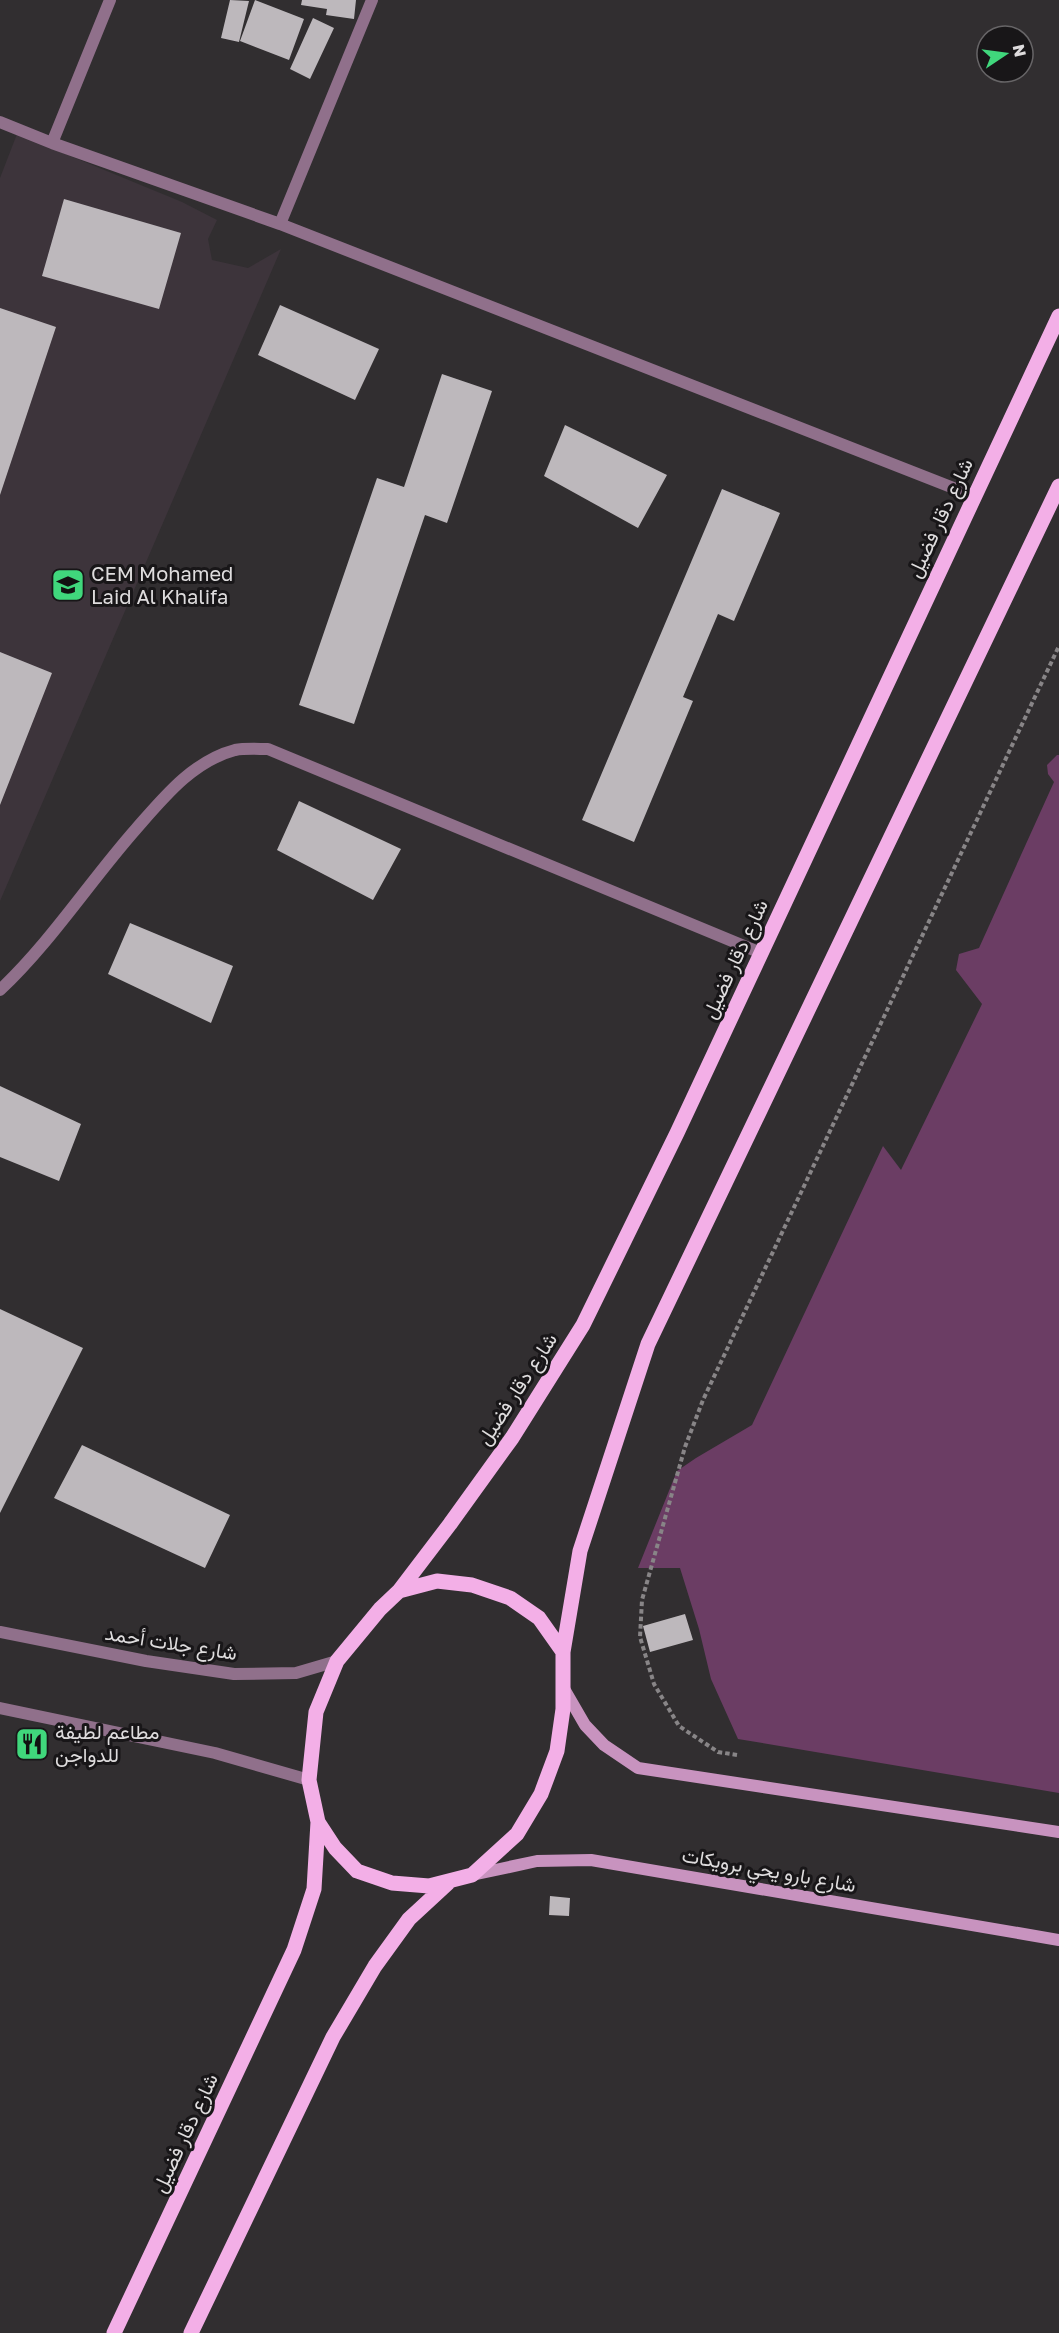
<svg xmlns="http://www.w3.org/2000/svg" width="1059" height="2333" viewBox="0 0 1059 2333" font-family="'Golos Text',Vazirmatn,sans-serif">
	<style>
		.built { fill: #3d343b }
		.green { fill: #6b3d64 }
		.building { fill: #bdb8bc }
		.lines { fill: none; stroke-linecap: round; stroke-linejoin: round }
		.path { stroke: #888587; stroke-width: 4; stroke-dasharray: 4.5 3; stroke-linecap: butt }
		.street { stroke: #90708b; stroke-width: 12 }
		.secondary { stroke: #c893bf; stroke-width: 12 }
		.primary { stroke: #f3afe7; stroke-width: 15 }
		.labels { text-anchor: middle; stroke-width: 6; stroke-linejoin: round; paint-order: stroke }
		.street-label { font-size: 20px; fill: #dedcdd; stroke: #181618 }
		.poi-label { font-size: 20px; fill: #dedcdd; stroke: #181618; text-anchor: start }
	</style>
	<rect width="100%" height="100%" fill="#312e30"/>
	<path class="built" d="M17,134L182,202L217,220L208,239L212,260L248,268L281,249L0,901V178Z"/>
	<path class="green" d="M1057,755H1059V1793L738,1739L711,1679L699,1629L680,1568H638L677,1471L696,1458L752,1425L883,1146L901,1170L982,1004L956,970L959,954L979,948L1054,782L1048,774L1047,765Z"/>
	<path class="building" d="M230,0L249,1L239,42L221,38Z
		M255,0L304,19L289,60L240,41Z
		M302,0H356L354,19L326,15L327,9L301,5Z
		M313,18L334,28L310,79L290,69Z
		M64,199L181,233L159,309L42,276Z
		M280,305L379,349L355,400L258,355Z
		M0,308L56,327L0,495Z
		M442,374L492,391L447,523L425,515L354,724L299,705L377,478L404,487Z
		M565,425L667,475L638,528L544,476Z
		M722,489L780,513L734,621L718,614L683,697L693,701L634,842L582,820Z
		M0,652L52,673L0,805Z
		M299,801L401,849L373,900L277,850Z
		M130,923L233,966L211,1023L108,974Z
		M0,1086L81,1124L59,1181L0,1157Z
		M0,1309L83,1348L0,1513Z
		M82,1445L230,1515L205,1568L54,1498Z
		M685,1614L693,1640L650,1652L643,1626Z
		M550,1896L570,1898L569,1916L549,1915Z"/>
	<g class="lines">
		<path class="path" d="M737,1755L718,1752L679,1726L654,1684L640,1637L642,1600L685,1447L703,1400L1059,646"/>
		<path class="street" d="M0,122L52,143L280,224L372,0
			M52,143L110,0
			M280,224L974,496
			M0,990C51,942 90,881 136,829C164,797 193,761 235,750C245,748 258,749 268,749L761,953
			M0,1632L146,1661L234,1674L296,1673L337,1661
			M0,1708L215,1753L309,1780"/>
		<path class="secondary" d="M563,1687L585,1725L604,1745L638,1768L1059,1832
			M472,1875L537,1861L591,1860L1059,1940"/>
		<path class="primary" d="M437,1581L472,1585L510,1598L539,1618L563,1652V1709L557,1751L541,1794L517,1834L472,1875L429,1886L392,1883L357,1871L335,1848L318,1822L309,1780L316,1712L337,1661L380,1609L399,1591Z
			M399,1591L450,1524L512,1438L583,1325L677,1133L1059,316
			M563,1652L580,1551L648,1344L1059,486
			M114,2333L294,1950L314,1889L318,1822
			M191,2333L333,2037L375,1966L409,1919L448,1883"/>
	</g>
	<defs>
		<symbol id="school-square" viewBox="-11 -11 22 22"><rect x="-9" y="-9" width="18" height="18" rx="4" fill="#40d77c" stroke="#181618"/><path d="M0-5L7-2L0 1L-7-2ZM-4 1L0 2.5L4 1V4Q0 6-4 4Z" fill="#111"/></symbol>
		<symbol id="restaurant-square" viewBox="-11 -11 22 22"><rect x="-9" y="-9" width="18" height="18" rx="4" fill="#40d77c" stroke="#181618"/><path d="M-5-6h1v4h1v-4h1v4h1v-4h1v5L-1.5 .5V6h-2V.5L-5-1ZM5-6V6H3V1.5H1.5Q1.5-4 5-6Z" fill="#111"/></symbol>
	</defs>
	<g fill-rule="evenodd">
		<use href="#school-square" x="49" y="566" width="38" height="38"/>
		<use href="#restaurant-square" x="13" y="1725" width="38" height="38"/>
	</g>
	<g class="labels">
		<g class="street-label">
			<text transform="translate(940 518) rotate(-65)" y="7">شارع دقار فضيل</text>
			<text transform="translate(735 959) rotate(-65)" y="7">شارع دقار فضيل</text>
			<text transform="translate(517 1389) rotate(-57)" y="7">شارع دقار فضيل</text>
			<text transform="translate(171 1643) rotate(9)" y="7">شارع جلات أحمد</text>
			<text transform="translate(769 1870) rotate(10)" y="7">شارع بارو يحي برويكات</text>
			<text transform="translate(185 2133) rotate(-65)" y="7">شارع دقار فضيل</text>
		</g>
		<g class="poi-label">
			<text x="91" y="581">CEM Mohamed<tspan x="91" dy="23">Laid Al Khalifa</tspan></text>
			<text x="55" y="1739">مطاعم لطيفة<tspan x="55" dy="23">للدواجن</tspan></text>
		</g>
	</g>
	<g transform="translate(1005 54) rotate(77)"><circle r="28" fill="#181618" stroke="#676567" stroke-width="1.5"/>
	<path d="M0-4.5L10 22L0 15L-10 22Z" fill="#40d77c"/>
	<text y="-9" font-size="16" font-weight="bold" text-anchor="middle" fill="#dedcdd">N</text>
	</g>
</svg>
